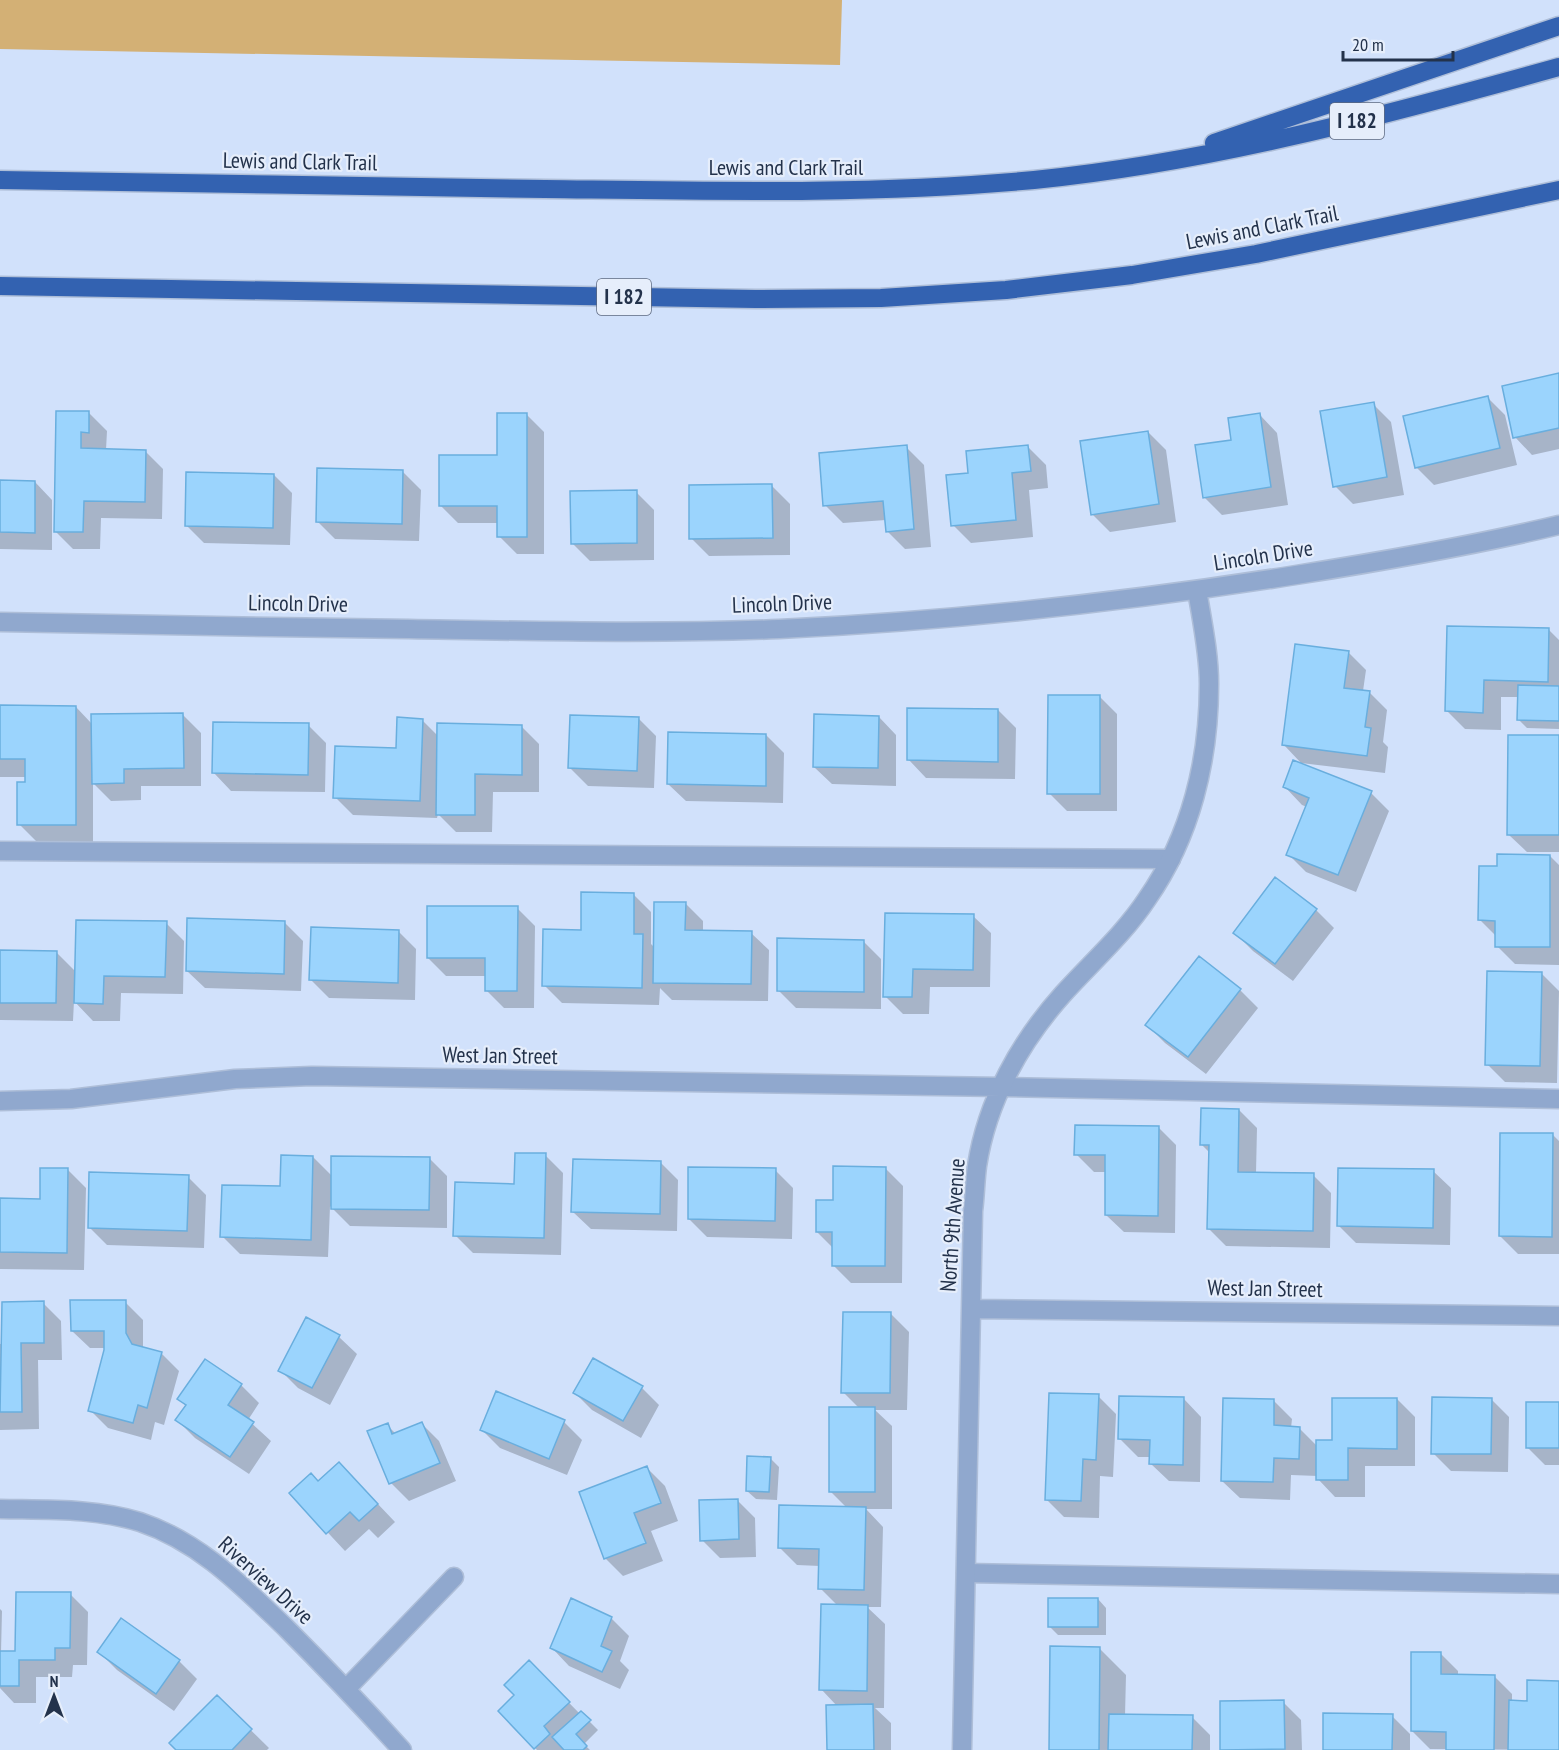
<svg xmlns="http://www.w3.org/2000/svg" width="1559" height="1750" viewBox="0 0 1559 1750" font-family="'PT Sans Narrow',sans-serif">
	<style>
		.green { fill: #d3b075 }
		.shadow { fill: #0003 }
		.building { fill: #9bd4fd; stroke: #69aede; stroke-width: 1.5 }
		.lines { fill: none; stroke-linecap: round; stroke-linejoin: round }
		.lane-casing { stroke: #aebed8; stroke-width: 21 }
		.street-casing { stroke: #aebed8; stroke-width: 21 }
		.highway-casing { stroke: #aebed8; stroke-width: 21 }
		.lane { stroke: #90a8ce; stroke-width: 18 }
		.street { stroke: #90a8ce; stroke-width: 18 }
		.highway { stroke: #3362b1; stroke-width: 18 }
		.labels { text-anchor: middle; stroke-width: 4.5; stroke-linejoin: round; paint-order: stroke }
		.shield { fill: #e6eefb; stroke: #5e6a80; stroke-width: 1.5 }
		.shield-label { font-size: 21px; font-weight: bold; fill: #23324b }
		.street-label { font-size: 22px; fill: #23324b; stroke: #e6eefb }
	</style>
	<rect width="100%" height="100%" fill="#d1e1fb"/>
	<path class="green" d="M0,0H842L840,65L0,49Z"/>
	<path class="shadow" d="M1559,375V449L1532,455L1515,437Z
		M1487,397L1505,415L1517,465L1434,485L1416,467Z
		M1373,404L1391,422L1404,495L1353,504L1335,486Z
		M57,412L89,413L107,431L106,450L145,451L163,469L162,519L101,518L100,549H73L55,531Z
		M526,414L544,432V554H517L499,536V523H458L440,505L498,457Z
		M1260,415L1277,433L1288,505L1222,515L1204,497L1232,441Z
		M1148,432L1166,450L1176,522L1110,532L1092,514Z
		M906,447L924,465L931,547L905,549L887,531L886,520L843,523L825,505Z
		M1028,447L1046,465L1048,488L1029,490L1033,537L971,543L953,525L970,474Z
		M403,472L421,490L419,541L335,539L317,521Z
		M274,475L292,493L290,545L204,543L186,525Z
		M0,482H35L52,500V550L0,549Z
		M772,486L790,504V555L709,556L691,538Z
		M636,492L654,510V560L590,561L572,543Z
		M1449,627L1549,630L1559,640V729L1527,728L1519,720V697H1501V730L1465,729L1447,711Z
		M1348,652L1366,670L1363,691L1369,692L1387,710L1383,742L1388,747L1385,773L1301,763L1284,745Z
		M1099,696L1117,714V811H1067L1049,793Z
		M0,707H76L92,724L183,715L201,733V786H141V800L111,801L93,783V843L37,842L19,824L26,777H0Z
		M998,710L1016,728L1015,779L926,778L909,760Z
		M879,717L896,735V786L832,784L814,767Z
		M638,718L656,736L654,788L588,786L570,768Z
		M422,720L438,736L521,726L539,744V792H493L492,832H456L438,814L437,818L353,815L335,797L397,749Z
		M308,725L326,743L325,792L231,791L214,773Z
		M766,735L784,753L783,803L686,801L668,784Z
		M1559,736V852H1527L1509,835Z
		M1285,787L1371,793L1389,811L1356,892L1306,872L1288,854L1307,807L1302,805Z
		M1550,856L1559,865V965L1515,964L1497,946V937L1480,920L1499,868Z
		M633,894L651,912V944L655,948L685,903L703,921V932L751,933L769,950L768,1001L672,1000L660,988L659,1005L562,1003L544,985L582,931Z
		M517,908L535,926L534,1008H504L486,990V976H446L428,958Z
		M1316,910L1334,928L1293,981L1253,951L1235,933Z
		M886,914L973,916L991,933L990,987H930L929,1014H903L885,996Z
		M166,923L184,941L183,994L121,993L120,1021H93L74,1001L73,1021L0,1020V952H56L76,972Z
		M285,923L303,941L301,991L205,988L187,971Z
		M398,931L416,949L415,1000L329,998L311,980Z
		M863,941L881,959V1009L796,1008L778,990Z
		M1541,973L1559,991L1557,1083L1505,1082L1487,1064Z
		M1240,990L1258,1008L1206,1074L1165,1043L1147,1025Z
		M1239,1110L1257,1128L1256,1173L1313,1175L1331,1193L1330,1248L1226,1246L1208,1228L1210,1153L1201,1144Z
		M1158,1127L1176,1145L1175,1233L1124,1232L1106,1215V1172H1094L1076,1154Z
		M1553,1135L1559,1141V1254H1518L1500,1236Z
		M545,1155L563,1173L561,1255L473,1253L455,1235L516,1185Z
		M313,1157L333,1177L429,1158L447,1176V1228L350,1226L330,1206L328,1257L240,1254L222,1236L282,1188Z
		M660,1162L678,1180L677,1231L591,1229L573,1212Z
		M885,1168L903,1186L902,1283H851L833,1265V1248L817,1232L834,1202Z
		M68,1170L86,1188L84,1270L0,1269V1200H41Z
		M775,1170L793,1188L792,1239L707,1237L689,1219Z
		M1433,1171L1451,1188L1450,1245L1356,1243L1339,1226Z
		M188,1177L206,1195L204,1248L107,1245L89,1227Z
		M125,1302L143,1320V1348L161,1353L179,1371L164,1425L155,1422L151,1440L108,1428L90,1410L106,1348H90L72,1331Z
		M43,1303L61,1321L62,1360H38L39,1429L0,1430V1344H4Z
		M891,1314L909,1332L907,1410H875L892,1426V1509H866L883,1527L881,1607H867L885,1624L884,1708H875L891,1723V1750H828L837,1706L821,1689L838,1606L820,1588V1566L797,1565L779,1547L847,1508L830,1491L860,1409L843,1392Z
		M307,1319L339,1337L357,1354L330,1405L298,1388L280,1370Z
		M205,1361L241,1385L259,1403L248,1420L271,1441L249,1474L195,1438L177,1420L186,1406L179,1399Z
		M642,1388L659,1405L641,1438L592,1410L574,1392Z
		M1098,1396L1116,1414L1113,1477L1100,1476L1099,1518L1064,1517L1046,1499Z
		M1184,1399L1201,1417L1200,1482L1169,1481L1151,1464V1457H1138L1120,1439Z
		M1397,1399L1415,1417V1466H1365V1497H1335L1318,1479V1476L1291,1475L1290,1500L1240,1498L1222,1481L1274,1401L1292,1419L1291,1428H1299L1318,1447L1333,1441Z
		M1491,1399L1509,1417L1508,1472L1451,1471L1433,1453Z
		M1559,1403V1465H1545L1527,1447Z
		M564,1422L582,1440L567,1475L500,1448L482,1430Z
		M421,1423L439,1441L456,1481L409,1501L391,1483L387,1425L396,1434Z
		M770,1458L779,1467L777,1500L756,1499L747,1491Z
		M647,1468L665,1486L678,1521L651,1531L663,1561L623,1576L605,1558Z
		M357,1482L395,1522L378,1538L369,1529L345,1551L291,1493Z
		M737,1500L755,1518L756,1557L720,1558L702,1540Z
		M70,1594L88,1612L87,1665H73L72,1677H36V1703H14L0,1688V1609L2,1611L1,1652H17Z
		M1098,1599L1106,1608V1635H1058L1050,1627Z
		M611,1618L629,1636L620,1661L629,1670L620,1689L569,1666L552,1648Z
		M122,1620L179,1661L197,1679L174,1711L117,1670L99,1652Z
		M1099,1648L1126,1675L1125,1716L1192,1717L1210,1735V1750H1050Z
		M1440,1653L1458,1671V1676H1494L1512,1694V1702H1528L1559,1683V1750L1430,1749L1412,1731Z
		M529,1662L580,1714L581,1713L598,1730L584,1744L590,1750H537L500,1711L516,1695Z
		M217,1697L269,1748L267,1750H178Z
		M1221,1702H1283L1301,1720L1302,1750H1222Z
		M1392,1716L1410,1734V1750H1324Z"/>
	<path class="building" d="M1559,373V428L1513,438L1502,386Z
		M1488,396L1500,448L1415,468L1403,416Z
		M1374,402L1387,477L1333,487L1320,411Z
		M56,411H89V433L81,432V448L146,450L145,502L84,501L83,532H54Z
		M497,413H527V537H497V506H439V455H497Z
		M1260,413L1271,487L1203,498L1195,445L1231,440L1228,418Z
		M1148,431L1159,504L1091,515L1080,441Z
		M907,445L914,529L886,532L883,501L823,506L819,453Z
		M1028,445L1031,471L1012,473L1016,520L951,526L946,475L968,473L966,451Z
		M317,468L403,470L402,524L316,522Z
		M186,472L274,474L273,528L185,526Z
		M0,480L35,481V533L0,532Z
		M772,484L773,538L689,539V485Z
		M637,490V543L571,544L570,491Z
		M1447,626L1549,628L1548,682L1484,680L1483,713L1445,711Z
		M1295,644L1349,651L1344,688L1370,691L1365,727L1371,728L1367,756L1282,745Z
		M1518,685L1559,686V721L1517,720Z
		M1048,695H1100V794H1047Z
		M0,705L76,706V825H17V782H25V759H0Z
		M907,708L998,709V762L907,760Z
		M183,713L184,768L124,769V783L92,784L91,714Z
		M814,714L879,716L878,768L813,767Z
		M570,715L639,717L637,771L568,768Z
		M397,717L423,719L420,801L333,798L335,746L396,748Z
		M213,722L309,723L308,775L212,773Z
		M437,723L522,725V775L475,774V815H436Z
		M668,732L766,734V786L667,784Z
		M1508,735H1559V835H1507Z
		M1293,760L1372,791L1338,875L1286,855L1309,798L1283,787Z
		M1497,854L1550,855V947H1495V921L1478,920L1479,866H1497Z
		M1275,877L1317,909L1275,964L1233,933Z
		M581,892L634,893V934H643L642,988L542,986L543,929L581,930Z
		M654,902H686L685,930L752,931L751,984L653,983Z
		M427,906H518L517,991H485V958H427Z
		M885,913L974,914L973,970L913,969L912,997H883Z
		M187,918L285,921L284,974L186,971Z
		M76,920L167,921L165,977L104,976L103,1004L74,1003Z
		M311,927L399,930L398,983L309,980Z
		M777,938L864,940V992L777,991Z
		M0,950L57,951L56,1003H0Z
		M1199,956L1241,989L1188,1057L1145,1025Z
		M1487,971L1542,972L1540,1066L1485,1065Z
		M1201,1108L1239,1109L1238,1172L1314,1173L1313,1231L1207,1229L1209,1145H1200Z
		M1075,1125L1159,1126L1158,1216L1105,1215V1155H1074Z
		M1500,1133H1553L1552,1237L1499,1236Z
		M515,1153H546L544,1238L453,1236L455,1182L514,1184Z
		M281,1155L313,1156L311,1240L220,1237L222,1185L280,1186Z
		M331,1156L430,1157L429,1210L331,1209Z
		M573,1159L661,1161L660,1214L571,1212Z
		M833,1166L886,1167L885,1266H832V1232H816V1200H833Z
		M688,1167L776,1168L775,1221L688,1219Z
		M40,1168H68L67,1253L0,1252V1198L40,1199Z
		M1338,1168L1434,1169L1433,1228L1337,1226Z
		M89,1172L189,1175L187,1231L88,1228Z
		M70,1300H126V1333L132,1344L162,1352L147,1408L138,1405L133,1423L88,1411L104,1350V1331H71Z
		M44,1301V1343H21L22,1412H0L2,1302Z
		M843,1312H891L890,1393H841Z
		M306,1317L340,1335L312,1388L278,1371Z
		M593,1358L643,1386L623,1421L573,1393Z
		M205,1359L242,1384L228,1405L254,1422L230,1457L175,1420L186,1405L177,1399Z
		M496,1391L565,1420L549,1459L480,1430Z
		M1049,1393L1099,1394L1096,1460L1083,1459L1081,1501L1045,1500Z
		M1119,1396L1184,1397L1183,1465L1149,1464L1150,1440L1118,1439Z
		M1432,1397L1492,1398L1491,1454H1431Z
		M1223,1398L1274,1399V1425L1300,1427L1299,1459L1274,1458L1273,1482L1221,1481Z
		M1332,1398H1397V1449L1348,1448V1480H1316V1440H1332Z
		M1526,1402H1559V1448H1526Z
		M829,1407H875V1492H829Z
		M422,1422L440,1463L389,1484L367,1431L388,1423L392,1434Z
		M747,1456L771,1457L769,1492L746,1491Z
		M339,1462L378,1504L359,1521L350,1512L326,1534L289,1493L311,1473L318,1481Z
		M647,1466L661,1503L634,1513L646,1543L604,1559L579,1492Z
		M738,1499L739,1539L700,1541L699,1500Z
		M779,1505L866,1507L864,1590L818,1589L819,1549L778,1548Z
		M16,1592H71L70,1648H55V1660H19V1686H0V1651H15Z
		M571,1598L612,1617L601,1646L612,1651L602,1672L550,1648Z
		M1048,1598H1098V1627H1048Z
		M821,1604L868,1605L867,1691L819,1690Z
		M121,1618L180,1660L156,1694L97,1652Z
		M1050,1646L1100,1647L1099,1750H1049Z
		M1411,1652H1441V1674L1495,1675L1494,1750H1446V1732L1411,1731Z
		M529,1660L570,1702L544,1726L550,1734L534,1749L498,1711L514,1695L504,1685Z
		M1527,1680L1559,1681V1750H1508L1509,1700L1527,1701Z
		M217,1695L252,1729L232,1750H176L169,1743Z
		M1284,1700L1285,1749L1220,1750V1701Z
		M873,1704L874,1750H827L826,1705Z
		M581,1711L591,1720L576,1734L587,1746L583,1750H564L552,1737Z
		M1323,1713L1393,1714L1392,1750H1323Z
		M1109,1714L1193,1715L1192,1750H1108Z"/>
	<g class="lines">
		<defs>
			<path id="lane" d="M0,851L1171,859
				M1001,1087L1559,1099
				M966,1573L1559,1584"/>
			<path id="street" d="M0,622C136,625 273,627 409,629C533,631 656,634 779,629C953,621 1125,602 1296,575C1384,561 1472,546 1559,525
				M0,1101L71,1099L235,1079L312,1076L1001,1087
				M971,1309L1559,1316
				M0,1509C47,1510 95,1508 140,1522C200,1542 242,1586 286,1628C326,1668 364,1708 402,1750
				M347,1688L454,1577
				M962,1750L973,1211C975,1196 975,1181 977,1166C987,1101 1020,1042 1063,994C1091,963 1124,934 1147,899C1191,836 1209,760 1209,684C1209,653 1202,621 1197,590"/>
			<path id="highway" d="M1214,143L1559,26
				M0,180C182,183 363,186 545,189C708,191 872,195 1034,180C1213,162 1386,115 1559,67
				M0,286L755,299L881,298L1006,290L1132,275L1256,254L1559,190"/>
		</defs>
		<use href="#lane" class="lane-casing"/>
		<use href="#street" class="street-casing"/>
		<use href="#highway" class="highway-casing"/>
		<use href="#lane" class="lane"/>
		<use href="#street" class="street"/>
		<use href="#highway" class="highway"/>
	</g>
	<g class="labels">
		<g class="shield">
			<rect x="1330" y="103" width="54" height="36" rx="4.5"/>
			<rect x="597" y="279" width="54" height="36" rx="4.5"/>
		</g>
		<g class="shield-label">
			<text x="1357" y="128">I 182</text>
			<text x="624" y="304">I 182</text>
		</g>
		<g class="street-label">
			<text transform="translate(300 161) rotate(1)" y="8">Lewis and Clark Trail</text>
			<text x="786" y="175">Lewis and Clark Trail</text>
			<text transform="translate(1262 227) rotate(-11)" y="8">Lewis and Clark Trail</text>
			<text transform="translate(1263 555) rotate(-9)" y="8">Lincoln Drive</text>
			<text transform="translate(298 603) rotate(1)" y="8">Lincoln Drive</text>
			<text transform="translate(782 603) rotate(-2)" y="8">Lincoln Drive</text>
			<text transform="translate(500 1055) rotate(1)" y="8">West Jan Street</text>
			<text transform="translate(952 1225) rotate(-86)" y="8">North 9th Avenue</text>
			<text transform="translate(1265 1288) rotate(1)" y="8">West Jan Street</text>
			<text transform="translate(266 1580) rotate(42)" y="8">Riverview Drive</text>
		</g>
	</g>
	<g transform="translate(54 1696)" stroke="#e6eefb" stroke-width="4.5" paint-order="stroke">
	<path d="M0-4.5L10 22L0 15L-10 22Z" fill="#23324b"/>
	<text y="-9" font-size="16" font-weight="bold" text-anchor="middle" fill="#23324b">N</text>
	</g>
	<path d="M1343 51v9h110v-9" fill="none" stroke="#23324b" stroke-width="3"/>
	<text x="1352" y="51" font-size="18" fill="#23324b" stroke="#e6eefb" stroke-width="4.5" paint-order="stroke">20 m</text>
</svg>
